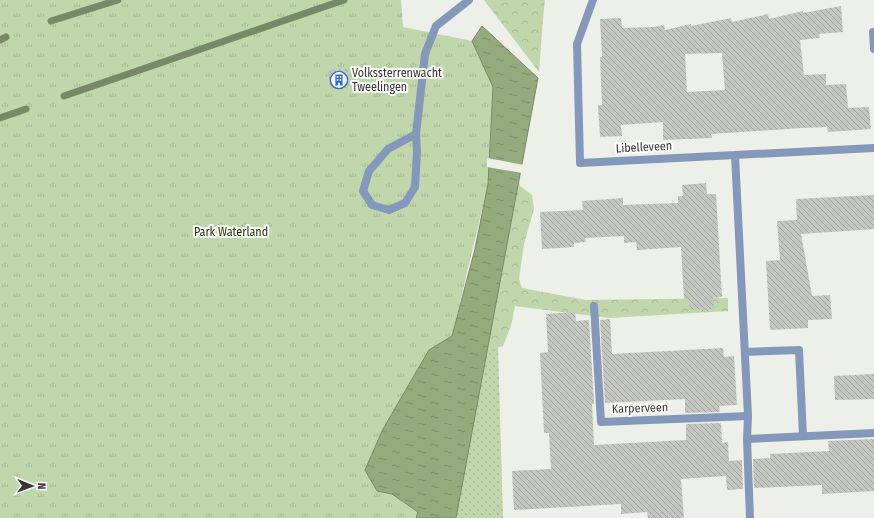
<svg xmlns="http://www.w3.org/2000/svg" width="874" height="518" viewBox="0 0 874 518" font-family="'Fira Sans Condensed',sans-serif">
	<style>
		.grass { fill: url(#grass-dots) }
		.forest { fill: url(#forest-crowns) }
		.park { fill: url(#park-tufts) }
		.water { fill: url(#water-ripples); stroke: #788968 }
		.pier { fill: #ecf0e8 }
		.lines { fill: none; stroke-linecap: round; stroke-linejoin: round }
		.stream { stroke: #788968; stroke-width: 7 }
		.building { fill: url(#building-back-hatch); fill-rule: evenodd }
		.service { stroke: #8398bb; stroke-width: 8 }
		.pedestrian { stroke: #8398bb; stroke-width: 8 }
		.minor { stroke: #8398bb; stroke-width: 8 }
		.labels { text-anchor: middle; stroke-width: 4; stroke-linejoin: round; paint-order: stroke }
		.poi-label { font-size: 12px; fill: #383936; stroke: #fff; text-anchor: start }
		.street-label { font-size: 12px; fill: #383936; stroke: #fff }
		.park-label { font-size: 12px; fill: #233703; stroke: #fff }
	</style>
	<defs>
		<pattern id="grass-dots" width="8" height="8" patternUnits="userSpaceOnUse"><rect width="8" height="8" fill="#c0d6ab"/><path d="M2 2h.1M6 6h.1" fill="none" stroke="#a6b894" stroke-width="1.8" stroke-linecap="round"/></pattern>
		<pattern id="forest-crowns" width="20" height="18" patternUnits="userSpaceOnUse"><rect width="20" height="18" fill="#c0d6ab"/><path d="M2 6a3 3 0 1 1 6 0M12 15a3 3 0 1 1 6 0" fill="none" stroke="#a6b894"/></pattern>
		<pattern id="park-tufts" width="24" height="20" patternUnits="userSpaceOnUse"><rect width="24" height="20" fill="#c0d6ab"/><path d="M3 7l-1-3M5 7V3M7 7l1-3M15 17l-1-3M17 17v-4M19 17l1-3" fill="none" stroke="#a6b894"/></pattern>
		<pattern id="water-ripples" width="26" height="14" patternUnits="userSpaceOnUse"><rect width="26" height="14" fill="#94ab7d"/><path d="M2 4q2-2 4 0t4 0M15 11q2-2 4 0t4 0" fill="none" stroke="#7a8c67"/></pattern>
		<pattern id="building-back-hatch" width="6" height="6" patternUnits="userSpaceOnUse"><rect width="6" height="6" fill="#c4c7c0"/><path d="M-1 5l2 2M0 0l6 6M5-1l2 2" fill="none" stroke="#a0a39d"/></pattern>
	</defs>
	<rect width="100%" height="100%" fill="#ecf0e8"/>
	<path class="grass" d="M498,347L503,518H450L484,351Z"/>
	<path class="forest" d="M484,0H545L543,19L539,72Z
		M518,179L520,186L532,195L534,209L524,244L519,279L522,288L586,300L728,298V311L609,318L515,306L511,326L503,346L484,351Z"/>
	<path class="park" d="M0,0H401L403,27L472,41L493,87L488,184L452,336L421,364L410,506L418,512L416,518H0Z"/>
	<path class="water" d="M482,26L538,78L456,518H416L418,512L392,494L377,491L365,470L383,429L429,350L452,336L475,249L488,184L493,87L472,41Z"/>
	<path class="pier" d="M487,158L524,165L522,173L487,167Z"/>
	<g class="lines">
		<path class="stream" d="M51,21L118,0
			M0,40L6,37
			M64,96L344,0
			M0,118L26,109"/>
	</g>
	<path class="building" d="M841,6L843,32L819,34L820,38L800,40L804,75L826,74V85L846,84L848,108L869,107L871,129L828,132L827,127L802,128L711,134L712,138L663,140V122L621,125L622,136L600,137L598,105H602L600,57H602L600,19L621,18L622,28L654,27L664,25L665,30L691,24V26L731,18L732,22L768,14L769,19L803,11V13ZM722,53L725,90L687,92L685,54Z
		M348,69L349,88L330,89L329,70Z
		M706,183L707,194H716L722,297L713,298L714,309L690,310L689,299H684L681,247L637,250L636,242L624,243V236L585,238L586,242L574,243V247L542,249L540,212L583,210L582,201L623,198V205L678,203V196H683L682,185Z
		M874,195V229L801,234L812,296L830,295L832,319L808,320V328L770,330L766,261L780,260L777,221L797,220L796,199Z
		M575,312L576,321L589,320L594,404H592L594,445L686,440V424L721,423L722,443L728,442L729,461L742,460L743,489L727,490L726,476L681,479L684,518H648L647,512L621,514V504L514,510L512,471L551,469L549,433H544L540,353L548,352L546,314Z
		M610,319L612,354L723,348L724,357L734,356L737,405L719,406L720,412L685,413V399L605,403L600,320Z
		M874,374V399L835,400L834,376Z
		M874,439V491L822,494V485L754,488L753,459L770,458V454L829,451L828,441Z"/>
	<g class="lines">
		<path class="service" d="M873,32L874,49
			M416,134L388,149L369,171L363,191L372,205L389,210L405,203L415,187L417,152L416,134L425,54L436,26L469,0"/>
		<path class="pedestrian" d="M594,306L601,422L748,416
			M747,439L874,433"/>
		<path class="minor" d="M593,0L577,44L580,163L874,148
			M735,155L748,416L747,439L750,518
			M745,352L799,350L803,436"/>
	</g>
	<defs>
		<symbol id="building-ring" viewBox="-11 -11 22 22"><circle r="9.5" fill="#fff" stroke="#2c6cd9" stroke-width="1.5"/><path d="M-4-6H4V6H1V3H-1V6H-4ZM-2.5-4.3h1.7v1.8h-1.7ZM.8-4.3h1.7v1.8H.8ZM-2.5-1h1.7V.8h-1.7ZM.8-1h1.7V.8H.8Z" fill="#2c6cd9"/></symbol>
	</defs>
	<g fill-rule="evenodd">
		<use href="#building-ring" x="329" y="70" width="20" height="20"/>
	</g>
	<g class="labels">
		<g class="poi-label">
			<text x="352" y="77">Volkssterrenwacht<tspan x="352" dy="14">Tweelingen</tspan></text>
		</g>
		<g class="street-label">
			<text transform="translate(644 147) rotate(-3)" y="4">Libelleveen</text>
			<text transform="translate(640 408) rotate(-2)" y="4">Karperveen</text>
		</g>
		<g class="park-label">
			<text x="231" y="236">Park Waterland</text>
		</g>
	</g>
	<g transform="translate(32 486) rotate(91)" stroke="#ffffff" stroke-width="3" paint-order="stroke">
	<path d="M0-3L7 15L0 10L-7 15Z" fill="#383936"/>
	<text y="-6" font-size="11" font-weight="bold" text-anchor="middle" fill="#383936">N</text>
	</g>
</svg>
